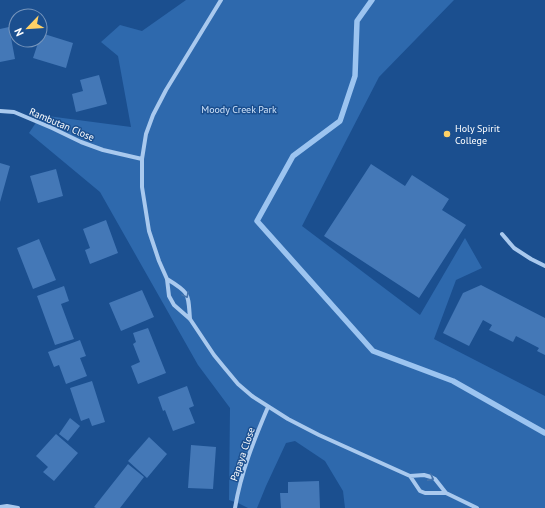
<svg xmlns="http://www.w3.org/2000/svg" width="545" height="508" viewBox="0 0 545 508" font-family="'PT Sans',sans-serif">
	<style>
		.green { fill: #2e69ad }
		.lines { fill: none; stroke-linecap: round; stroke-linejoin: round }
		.stream { stroke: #9cc4f0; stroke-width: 5.5 }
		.building { fill: #4478b7 }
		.street { stroke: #a9c9ee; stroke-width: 4 }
		.oneway { stroke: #4674ac }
		.poi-dot { fill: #ffd166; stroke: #1b4f8f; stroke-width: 1.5 }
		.labels { text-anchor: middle; stroke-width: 3; stroke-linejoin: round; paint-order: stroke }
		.park-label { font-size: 10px; fill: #cfe3fa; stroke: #1b4f8f }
		.street-label { font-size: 10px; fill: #fff; stroke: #1b4f8f }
		.poi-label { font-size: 10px; fill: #fff; stroke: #1b4f8f; text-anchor: start }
	</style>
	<rect width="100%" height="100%" fill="#1b4f8f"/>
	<path class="green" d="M186,0H454L379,77L302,226L420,315L465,238L482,268L456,280L434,339L545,396V508H345L343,491L325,461L295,441L286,443L266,486L257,508H248L238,503L229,500L230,408L198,365L100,192L29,133L35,124L40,115L131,127L118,56L101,42L120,25L142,31Z"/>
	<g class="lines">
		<path class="stream" d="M372,0L357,21L355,76L340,121L293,156L257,221L373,351L453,381L545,433"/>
	</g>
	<path class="building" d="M9,27L15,59L0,62V29Z
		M41,33L73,43L66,68L33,58L39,40H40Z
		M99,75L107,104L76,112L72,94L83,91L80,80Z
		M0,163L10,166L0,202Z
		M371,164L405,186L412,175L449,199L442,210L466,225L419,298L324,236Z
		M56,169L63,196L38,203L30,176Z
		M106,220L118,253L90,264L85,250L90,248L83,229Z
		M39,239L56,280L33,289L17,248Z
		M481,285L545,318V355L537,351L539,348L516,336L513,342L489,330L492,325L483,320L469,346L443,333L463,293Z
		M64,286L69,301L61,304L74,339L55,345L37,296Z
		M142,290L154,317L121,331L109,303Z
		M148,328L166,373L138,384L131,366L140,362L133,344L136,342L133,333Z
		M80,340L86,356L80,358L87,376L66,384L59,365L54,367L48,352Z
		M92,381L105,422L92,426L89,418L81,421L70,388Z
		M187,386L194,406L189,408L195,423L173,431L165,410L163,411L158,397Z
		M70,418L80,426L68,441L59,434Z
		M56,434L78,453L54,481L43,472L48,467L36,456Z
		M149,437L167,454L147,478L128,461Z
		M191,445L216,447L213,489L188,488Z
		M128,464L144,477L120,508H96L94,507Z
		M319,481L320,508H281L280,493H288V482Z"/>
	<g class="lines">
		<path class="street" d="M221,0L166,90L153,115L146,134L142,159V187L149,231L159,261L167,279L169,296L174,305L190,319L214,355L223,366L238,384L252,396L288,419L319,435L410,476L424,475L431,477L435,479L446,493L477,508
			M0,111L14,112L52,128L81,142L103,150L142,159
			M502,234L514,248L531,259L545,266
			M167,279C190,293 188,293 190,319
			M410,476L420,491L425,493H446
			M0,507L7,506L18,508
			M235,508C241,472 254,440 268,407"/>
	</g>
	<defs><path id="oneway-chevron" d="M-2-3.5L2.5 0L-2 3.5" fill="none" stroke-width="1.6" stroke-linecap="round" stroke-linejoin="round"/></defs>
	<g class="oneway">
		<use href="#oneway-chevron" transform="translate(186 295) rotate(62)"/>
		<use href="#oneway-chevron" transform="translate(431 478) rotate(26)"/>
	</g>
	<circle class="poi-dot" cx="447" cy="134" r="4"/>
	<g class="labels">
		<g class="park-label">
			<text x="239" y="113">Moody Creek Park</text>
		</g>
		<g class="street-label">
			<text transform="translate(62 124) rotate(23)" y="4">Rambutan Close</text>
			<text transform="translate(242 454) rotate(-71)" y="4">Papaya Close</text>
		</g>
		<g class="poi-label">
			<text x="455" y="132">Holy Spirit<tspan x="455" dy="12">College</tspan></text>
		</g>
	</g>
	<g transform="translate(28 28) rotate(245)"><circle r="19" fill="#1b4f8f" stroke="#7695bc"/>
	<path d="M0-3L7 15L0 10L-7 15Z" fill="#ffd166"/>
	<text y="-6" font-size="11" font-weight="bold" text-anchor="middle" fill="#ffffff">N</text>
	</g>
</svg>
